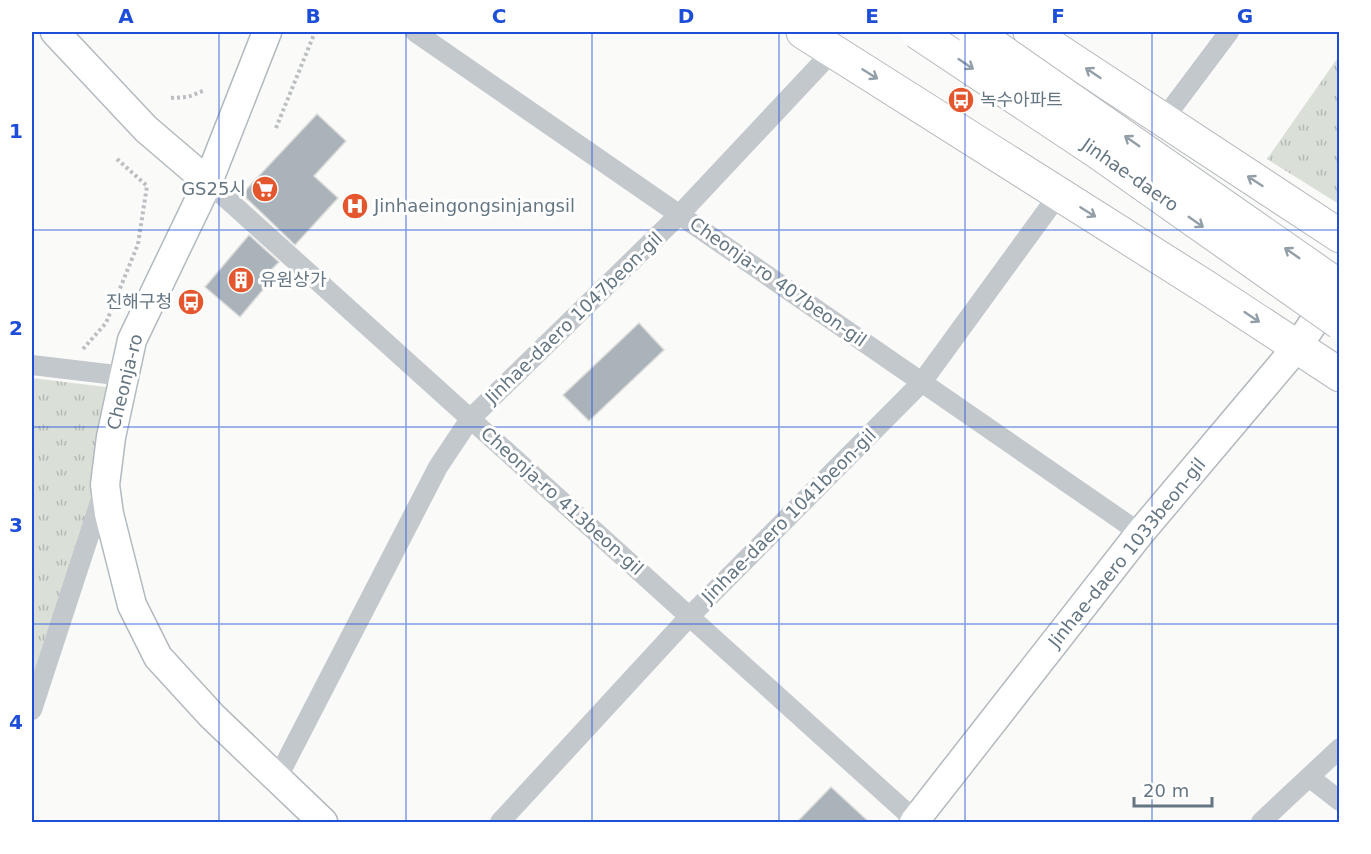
<svg xmlns="http://www.w3.org/2000/svg" width="1371" height="854" viewBox="0 0 1371 854" font-family="'DejaVu Sans','Noto Sans KR',sans-serif">
	<style>
		.park { fill: url(#park-tufts) }
		.building { fill: #aab3b9; stroke: #dcdcda; stroke-width: 1.5 }
		.lines { fill: none; stroke-linecap: round; stroke-linejoin: round }
		.secondary-casing { stroke: #b3babf; stroke-width: 31 }
		.highway-casing { stroke: #b4b9bd; stroke-width: 35 }
		.path { stroke: #bbbfc2; stroke-width: 4; stroke-dasharray: 3 3; stroke-linecap: butt }
		.street { stroke: #c3c8cc; stroke-width: 20 }
		.secondary { stroke: #fff; stroke-width: 28 }
		.highway { stroke: #fff; stroke-width: 33 }
		.highway-bridge-casing { stroke: #b4b9bd; stroke-width: 35; stroke-linecap: butt }
		.highway-bridge { stroke: #fff; stroke-width: 33 }
		.oneway { stroke: #939fa8 }
		.grid { fill: none; stroke: #1d4ed8; stroke-width: 1.5; stroke-opacity: 0.55 }
		.labels { text-anchor: middle; stroke-width: 6; stroke-linejoin: round; paint-order: stroke }
		.poi-label { font-size: 18px; fill: #657683; stroke: #fff; text-anchor: start }
		.street-label { font-size: 18px; fill: #657683; stroke: #fff }
		.neatline { fill: none; stroke: #1d4ed8; stroke-width: 2 }
		.grid-label { font-size: 20px; text-anchor: middle; font-weight: bold; fill: #1d4ed8 }
	</style>
	<defs>
		<pattern id="park-tufts" width="24" height="20" patternUnits="userSpaceOnUse" patternTransform="scale(1.5)"><rect width="24" height="20" fill="#dadfd7"/><path d="M3 7l-1-3M5 7V3M7 7l1-3M15 17l-1-3M17 17v-4M19 17l1-3" fill="none" stroke="#b4b9b4"/></pattern>
	</defs>
	<rect width="100%" height="100%" fill="#fafaf8"/>
	<path class="park" d="M1339,56V204L1267,159Z
		M32,378L122,389L32,724Z"/>
	<path class="building" d="M317,114L346,141L314,176L338,198L295,245L242,194Z
		M249,235L279,262L272,269L277,273L240,317L205,287Z
		M639,323L664,350L589,421L563,395Z
		M831,787L869,822H797Z"/>
	<g class="lines">
		<defs>
			<path id="secondary" d="M55,32L146,129L208,182
				M267,32L208,182L132,340L111,437L105,485L109,514L132,605L158,657L212,716L323,822
				M914,822L1140,533L1297,347L1335,291"/>
			<path id="highway" d="M803,32L1209,289L1340,375
				M1030,32L1340,236"/>
		</defs>
		<use href="#secondary" class="secondary-casing"/>
		<use href="#highway" class="highway-casing"/>
		<path class="path" d="M171,98L188,97L205,90
			M276,128L315,32
			M83,349L106,323L138,244L147,186L117,159"/>
		<path class="street" d="M415,32L1140,533
			M1163,120L1229,32
			M208,182L917,822
			M32,365L124,376
			M32,710L103,493
			M278,777L438,467L470,419L680,214L833,51
			M1309,777L1340,801
			M500,822L689,617L922,382L1059,194
			M1261,822L1340,748"/>
		<use href="#secondary" class="secondary"/>
		<use href="#highway" class="highway"/>
		<defs>
			<path id="highway-bridge" d="M917,32L1096,151L1340,323
				M974,32L1340,287"/>
		</defs>
		<use href="#highway-bridge" class="highway-bridge-casing"/>
		<use href="#highway-bridge" class="highway-bridge"/>
	</g>
	<defs><path id="oneway-shaft" d="M-6 0H5M1.5-3L5.5 0L1.5 3" fill="none" stroke-width="1.6" stroke-linecap="round" stroke-linejoin="round" transform="scale(1.5)"/></defs>
	<g class="oneway">
		<use href="#oneway-shaft" transform="translate(966 64) rotate(34)"/>
		<use href="#oneway-shaft" transform="translate(1093 73) rotate(-146)"/>
		<use href="#oneway-shaft" transform="translate(870 74) rotate(32)"/>
		<use href="#oneway-shaft" transform="translate(1132 141) rotate(-145)"/>
		<use href="#oneway-shaft" transform="translate(1255 181) rotate(-147)"/>
		<use href="#oneway-shaft" transform="translate(1088 212) rotate(32)"/>
		<use href="#oneway-shaft" transform="translate(1196 222) rotate(35)"/>
		<use href="#oneway-shaft" transform="translate(1292 253) rotate(-145)"/>
		<use href="#oneway-shaft" transform="translate(1252 317) rotate(34)"/>
	</g>
	<path class="grid" d="M219,32V822M406,32V822M592,32V822M779,32V822M965,32V822M1152,32V822M32,230H1340M32,427H1340M32,624H1340"/>
	<defs>
		<symbol id="bus-disc" viewBox="-11 -11 22 22"><circle r="9.5" fill="#e4572e" stroke="#fff"/><path d="M-5-6H5V4H4V6H2V4H-2V6H-4V4H-5ZM-3.5-4V0h7V-4ZM-3.5 1.2v1.5H-2V1.2ZM2 1.2v1.5H3.5V1.2Z" fill="#fff"/></symbol>
		<symbol id="supermarket-disc" viewBox="-11 -11 22 22"><circle r="9.5" fill="#e4572e" stroke="#fff"/><path d="M-6-5.5h2.5l.6 2H6L4.5 2H-2.5L-4.4-4H-6ZM-1.5 3.2a1.3 1.3 0 1 0 .1 0ZM3 3.2a1.3 1.3 0 1 0 .1 0Z" fill="#fff"/></symbol>
		<symbol id="hospital-disc" viewBox="-11 -11 22 22"><circle r="9.5" fill="#e4572e" stroke="#fff"/><path d="M-5-5h3v3.5h4V-5h3V5h-3V1.5h-4V5h-3Z" fill="#fff"/></symbol>
		<symbol id="building-disc" viewBox="-11 -11 22 22"><circle r="9.5" fill="#e4572e" stroke="#fff"/><path d="M-4-6H4V6H1V3H-1V6H-4ZM-2.5-4.3h1.7v1.8h-1.7ZM.8-4.3h1.7v1.8H.8ZM-2.5-1h1.7V.8h-1.7ZM.8-1h1.7V.8H.8Z" fill="#fff"/></symbol>
	</defs>
	<g fill-rule="evenodd">
		<use href="#bus-disc" x="946" y="85" width="30" height="30"/>
		<use href="#supermarket-disc" x="250" y="174" width="30" height="30"/>
		<use href="#hospital-disc" x="340" y="191" width="30" height="30"/>
		<use href="#building-disc" x="226" y="265" width="30" height="30"/>
		<use href="#bus-disc" x="176" y="287" width="30" height="30"/>
	</g>
	<g class="labels">
		<g class="poi-label">
			<text x="980" y="106">녹수아파트</text>
			<text x="246" y="195" text-anchor="end">GS25시</text>
			<text x="374" y="212">Jinhaeingongsinjangsil</text>
			<text x="260" y="286">유원상가</text>
			<text x="172" y="308" text-anchor="end">진해구청</text>
		</g>
		<g class="street-label">
			<text transform="translate(1130 175) rotate(35)" y="6">Jinhae-daero</text>
			<text transform="translate(778 282) rotate(35)" y="6">Cheonja-ro 407beon-gil</text>
			<text transform="translate(574 318) rotate(-44)" y="6">Jinhae-daero 1047beon-gil</text>
			<text transform="translate(125 382) rotate(-76)" y="6">Cheonja-ro</text>
			<text transform="translate(562 501) rotate(42)" y="6">Cheonja-ro 413beon-gil</text>
			<text transform="translate(789 516) rotate(-45)" y="6">Jinhae-daero 1041beon-gil</text>
			<text transform="translate(1127 553) rotate(-51)" y="6">Jinhae-daero 1033beon-gil</text>
		</g>
	</g>
	<rect width="1371" height="854" fill="none" stroke="#ffffff" stroke-width="66"/>
	<path d="M1134 797v9h78v-9" fill="none" stroke="#657683" stroke-width="3"/>
	<text x="1143" y="797" font-size="18" fill="#657683" stroke="#ffffff" stroke-width="4.5" paint-order="stroke">20 m</text>
	<rect x="33" y="33" width="1305" height="788" class="neatline"/>
	<g class="grid-label">
		<text x="126" y="23">A</text>
		<text x="313" y="23">B</text>
		<text x="499" y="23">C</text>
		<text x="686" y="23">D</text>
		<text x="872" y="23">E</text>
		<text x="1058" y="23">F</text>
		<text x="1245" y="23">G</text>
		<text x="16" y="138">1</text>
		<text x="16" y="335">2</text>
		<text x="16" y="532">3</text>
		<text x="16" y="729">4</text>
	</g>
</svg>
